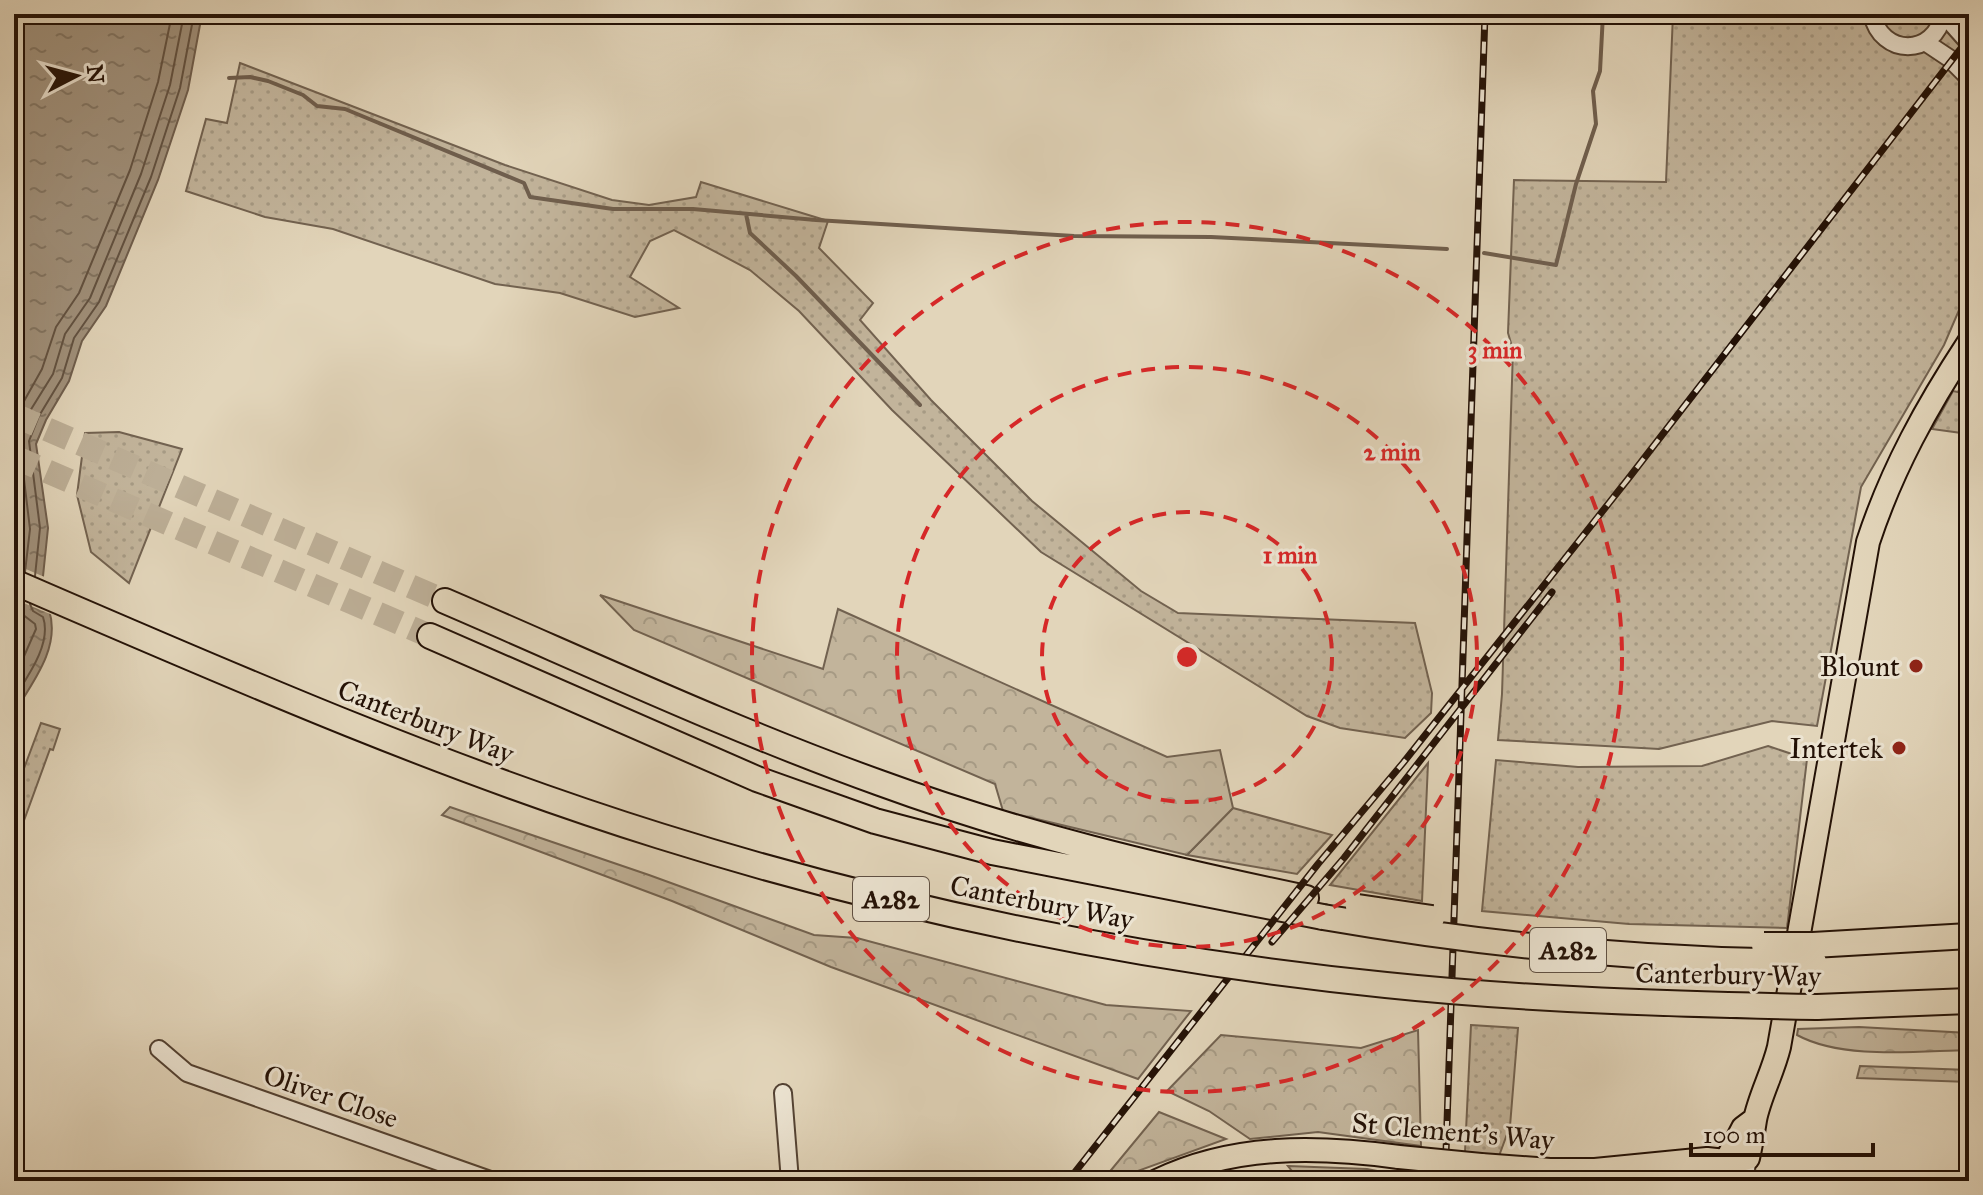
<svg xmlns="http://www.w3.org/2000/svg" width="1983" height="1195" viewBox="0 0 1983 1195" font-family="'IM FELL Great Primer',serif">
	<style>
		.green { fill: url(#green-dots); stroke: #726250; stroke-width: 2 }
		.forest { fill: url(#forest-crowns); stroke: #726250; stroke-width: 2 }
		.water { fill: url(#water-ripples); stroke: #6f5e4d; stroke-width: 2 }
		.pier { fill: #e2d5ba }
		.lines { fill: none; stroke-linecap: round; stroke-linejoin: round }
		.shore { stroke: #625242; stroke-width: 2 }
		.stream { stroke: #6f5e4d; stroke-width: 4 }
		.highway-tunnel { stroke: #bcae96; stroke-width: 24; stroke-dasharray: 24 12; stroke-linecap: butt }
		.minor-casing { stroke: #534233; stroke-width: 20 }
		.major-casing { stroke: #231106; stroke-width: 26 }
		.highway-casing { stroke: #231106; stroke-width: 28 }
		.minor { stroke: #ece4d2; stroke-width: 16 }
		.major { stroke: #e2d5ba; stroke-width: 22 }
		.highway { stroke: #e2d5ba; stroke-width: 24 }
		.rail-casing { stroke: #231106; stroke-width: 7 }
		.rail { stroke: #ece4d2; stroke-width: 4; stroke-dasharray: 12; stroke-linecap: butt }
		.major-bridge-casing { stroke: #231106; stroke-width: 26; stroke-linecap: butt }
		.highway-bridge-casing { stroke: #231106; stroke-width: 28; stroke-linecap: butt }
		.major-bridge { stroke: #e2d5ba; stroke-width: 22 }
		.highway-bridge { stroke: #e2d5ba; stroke-width: 24 }
		.ring { fill: none; stroke: #d62828; stroke-width: 4; stroke-dasharray: 14 10 }
		.poi-dot { fill: #8f2418; stroke: #ece4d2; stroke-width: 3 }
		.labels { text-anchor: middle; stroke-width: 6; stroke-linejoin: round; paint-order: stroke }
		.shield { fill: #ece4d2; stroke: #5f5043; stroke-width: 2 }
		.shield-label { font-size: 26px; font-weight: bold; fill: #231106 }
		.poi-label { font-size: 28px; fill: #231106; stroke: #ece4d2; text-anchor: end }
		.street-label { font-size: 28px; fill: #231106; stroke: #ece4d2 }
		.centre { fill: #d62828; stroke: #ece4d2; stroke-width: 4 }
		.ring-label { font-size: 24px; text-anchor: middle; font-weight: bold; fill: #d62828; stroke: #ece4d2; stroke-width: 6; stroke-linejoin: round; paint-order: stroke }
	</style>
	<defs>
		<pattern id="green-dots" width="8" height="8" patternUnits="userSpaceOnUse" patternTransform="scale(2)"><rect width="8" height="8" fill="#c2b49b"/><path d="M2 2h.1M6 6h.1" fill="none" stroke="#a69a84" stroke-width="1.8" stroke-linecap="round"/></pattern>
		<pattern id="forest-crowns" width="20" height="18" patternUnits="userSpaceOnUse" patternTransform="scale(2)"><rect width="20" height="18" fill="#c2b49b"/><path d="M2 6a3 3 0 1 1 6 0M12 15a3 3 0 1 1 6 0" fill="none" stroke="#a69a84"/></pattern>
		<pattern id="water-ripples" width="26" height="14" patternUnits="userSpaceOnUse" patternTransform="scale(2)"><rect width="26" height="14" fill="#a1927d"/><path d="M2 4q2-2 4 0t4 0M15 11q2-2 4 0t4 0" fill="none" stroke="#837664"/></pattern>
	</defs>
	<rect width="100%" height="100%" fill="#e2d5ba"/>
	<filter id="stains"><feTurbulence type="fractalNoise" baseFrequency=".0025" numOctaves="4"/><feColorMatrix values="0 0 0 0 .2 0 0 0 0 .09 0 0 0 0 .02 0 0 0 .5 -.17"/></filter>
	<radialGradient id="worn" r=".72"><stop offset=".6" stop-color="#630" stop-opacity="0"/><stop offset="1" stop-color="#630" stop-opacity=".3"/></radialGradient>
	<path class="green" d="M1673,14H1969V287L1944,345L1861,487L1817,726L1772,721L1659,749L1498,740L1502,694L1513,350L1508,333L1514,180L1666,182Z
		M240,63L505,165L612,200L649,205L696,197L701,182L828,221L819,248L873,303L860,320L931,400L1032,501L1141,591L1178,613L1415,623L1432,693L1431,713L1405,738L1340,728L1307,716L1041,552L892,410L799,311L750,270L674,230L650,241L630,277L679,308L635,317L560,293L495,284L333,229L265,217L186,191L206,119L227,123Z
		M1969,366V434L1932,429L1953,391L1958,392L1963,382L1961,377Z
		M119,432L182,449L129,583L91,552L77,495L85,433Z
		M41,723L60,729L53,750L50,749L14,848V795Z
		M1768,746L1807,759L1787,928L1629,924L1482,911L1496,760L1578,767L1702,766Z
		M1428,763L1422,901L1330,885Z
		M1233,808L1332,835L1297,874L1187,855Z
		M1471,1025L1518,1028L1510,1126L1499,1156L1465,1152Z
		M1288,1166L1367,1169L1419,1179V1181H1300Z"/>
	<path class="forest" d="M600,595L823,669L838,609L1167,757L1220,750L1233,808L1187,855L1003,811L995,784L634,630Z
		M450,807L649,875L814,935L857,938L1106,1005L1191,1011L1138,1079L831,967L672,901L442,815Z
		M1859,1027L1969,1033V1050C1917,1051 1843,1060 1797,1035L1798,1029Z
		M1418,1030L1421,1146L1318,1132L1250,1139L1209,1111L1167,1091L1221,1035L1361,1048Z
		M1860,1066L1969,1070V1082L1857,1078Z
		M1159,1112L1226,1139L1132,1173L1123,1181H1102Z"/>
	<path class="water" d="M14,14H202L188,90L158,180L106,306L82,341L69,381L46,420L36,444L48,528L43,576L37,605L49,610C61,647 33,682 14,713Z"/>
	<path class="pier" d="M14,564L47,578L42,602L52,607L55,616L14,599Z"/>
	<g class="lines">
		<path class="shore" d="M14,419L42,369L56,327L79,293L130,170L158,82L172,14
			M25,572L30,529L19,438L30,411L53,374L65,334L90,298L141,174L170,85L184,14
			M35,576L40,528L29,441L39,416L62,378L74,338L99,302L151,177L180,88L194,14
			M14,679L36,629L35,624L22,614L20,600
			M14,698C28,676 52,643 43,617L33,611L30,604"/>
		<path class="stream" d="M229,78L250,77L268,81L303,95L317,106L345,109L524,183L530,197L613,209H693L816,220L1074,236L1211,237L1447,249
			M746,214L750,233L796,276L920,405
			M1484,253L1556,265L1576,184L1596,124L1593,91L1600,71L1603,14"/>
		<path class="highway-tunnel" d="M14,415L445,601
			M14,457L430,636"/>
		<defs>
			<path id="minor" d="M1872,14C1881,57 1935,57 1943,14
				M1948,14L1953,25L1969,43
				M1925,42L1949,58L1969,78
				M159,1049L187,1073L493,1181
				M783,1093L790,1181
				M1722,1181L1726,1161
				M1744,1181L1748,1158"/>
			<path id="major" d="M1726,1161L1743,1128L1755,1119
				M1481,1165L1550,1170H1595L1707,1159L1734,1162L1748,1158C1751,1145 1753,1133 1755,1120C1759,1098 1773,1072 1779,1047L1868,542C1892,469 1927,406 1969,342
				M1157,1181C1233,1144 1317,1146 1399,1157"/>
			<path id="highway" d="M445,601C589,663 732,730 880,783C1019,834 1162,868 1306,898
				M430,636L757,779L875,821L992,852L1323,917
				M1813,945L1969,936
				M1817,1007L1969,1001"/>
		</defs>
		<use href="#minor" class="minor-casing"/>
		<use href="#major" class="major-casing"/>
		<use href="#highway" class="highway-casing"/>
		<use href="#minor" class="minor"/>
		<use href="#major" class="major"/>
		<use href="#highway" class="highway"/>
		<defs>
			<path id="rail" d="M1272,942L1344,858L1552,592
				M1068,1181L1318,864L1403,763L1628,479L1969,38
				M1445,1181L1485,14"/>
		</defs>
		<use href="#rail" class="rail-casing"/>
		<use href="#rail" class="rail"/>
		<defs>
			<path id="major-bridge" d="M1399,1157L1481,1165"/>
			<path id="highway-bridge" d="M14,582C227,674 439,767 660,836C896,910 1140,960 1386,985C1529,1000 1673,1004 1817,1007
				M1358,907L1432,918
				M1323,917C1485,945 1649,961 1814,962
				M1764,945H1813"/>
		</defs>
		<use href="#major-bridge" class="major-bridge-casing"/>
		<use href="#highway-bridge" class="highway-bridge-casing"/>
		<use href="#major-bridge" class="major-bridge"/>
		<use href="#highway-bridge" class="highway-bridge"/>
	</g>
	<g class="ring">
		<circle cx="1187" cy="657" r="145"/>
		<circle cx="1187" cy="657" r="290"/>
		<circle cx="1187" cy="657" r="435"/>
	</g>
	<g class="poi-dot">
		<circle cx="1916" cy="666" r="8"/>
		<circle cx="1899" cy="748" r="8"/>
	</g>
	<g class="labels">
		<g class="shield">
			<rect x="853" y="877" width="76" height="44" rx="6"/>
			<rect x="1530" y="928" width="76" height="44" rx="6"/>
		</g>
		<g class="shield-label">
			<text x="891" y="908">A282</text>
			<text x="1568" y="959">A282</text>
		</g>
		<g class="poi-label">
			<text x="1900" y="676">Blount</text>
			<text x="1883" y="758">Intertek</text>
		</g>
		<g class="street-label">
			<text transform="translate(426 721) rotate(21)" y="10">Canterbury Way</text>
			<text transform="translate(1042 902) rotate(11)" y="10">Canterbury Way</text>
			<text transform="translate(1728 974) rotate(1)" y="10">Canterbury Way</text>
			<text transform="translate(331 1096) rotate(19)" y="10">Oliver Close</text>
			<text transform="translate(1453 1131) rotate(5)" y="10">St Clement's Way</text>
		</g>
	</g>
	<circle cx="1187" cy="657" r="12" class="centre"/>
	<g class="ring-label">
		<text x="1495" y="358">3 min</text>
		<text x="1392" y="460">2 min</text>
		<text x="1290" y="563">1 min</text>
	</g>
	<rect width="1983" height="1195" fill="none" stroke="#e2d5ba" stroke-width="48"/>
	<rect x="16" y="16" width="1951" height="1163" fill="none" stroke="#231106" stroke-width="4"/>
	<rect x="24" y="24" width="1935" height="1147" fill="none" stroke="#231106" stroke-width="2"/>
	<g transform="translate(76 76) rotate(84)" stroke="#ece4d2" stroke-width="6" paint-order="stroke">
	<path d="M0-6L14 30L0 20L-14 30Z" fill="#231106"/>
	<text y="-12" font-size="22" font-weight="bold" text-anchor="middle" fill="#231106">N</text>
	</g>
	<path d="M1691 1143v12h182v-12" fill="none" stroke="#231106" stroke-width="4"/>
	<text x="1703" y="1143" font-size="24" fill="#231106" stroke="#ece4d2" stroke-width="6" paint-order="stroke">100 m</text>
	<rect width="100%" height="100%" filter="url(#stains)"/>
	<rect width="100%" height="100%" fill="url(#worn)"/>
</svg>
